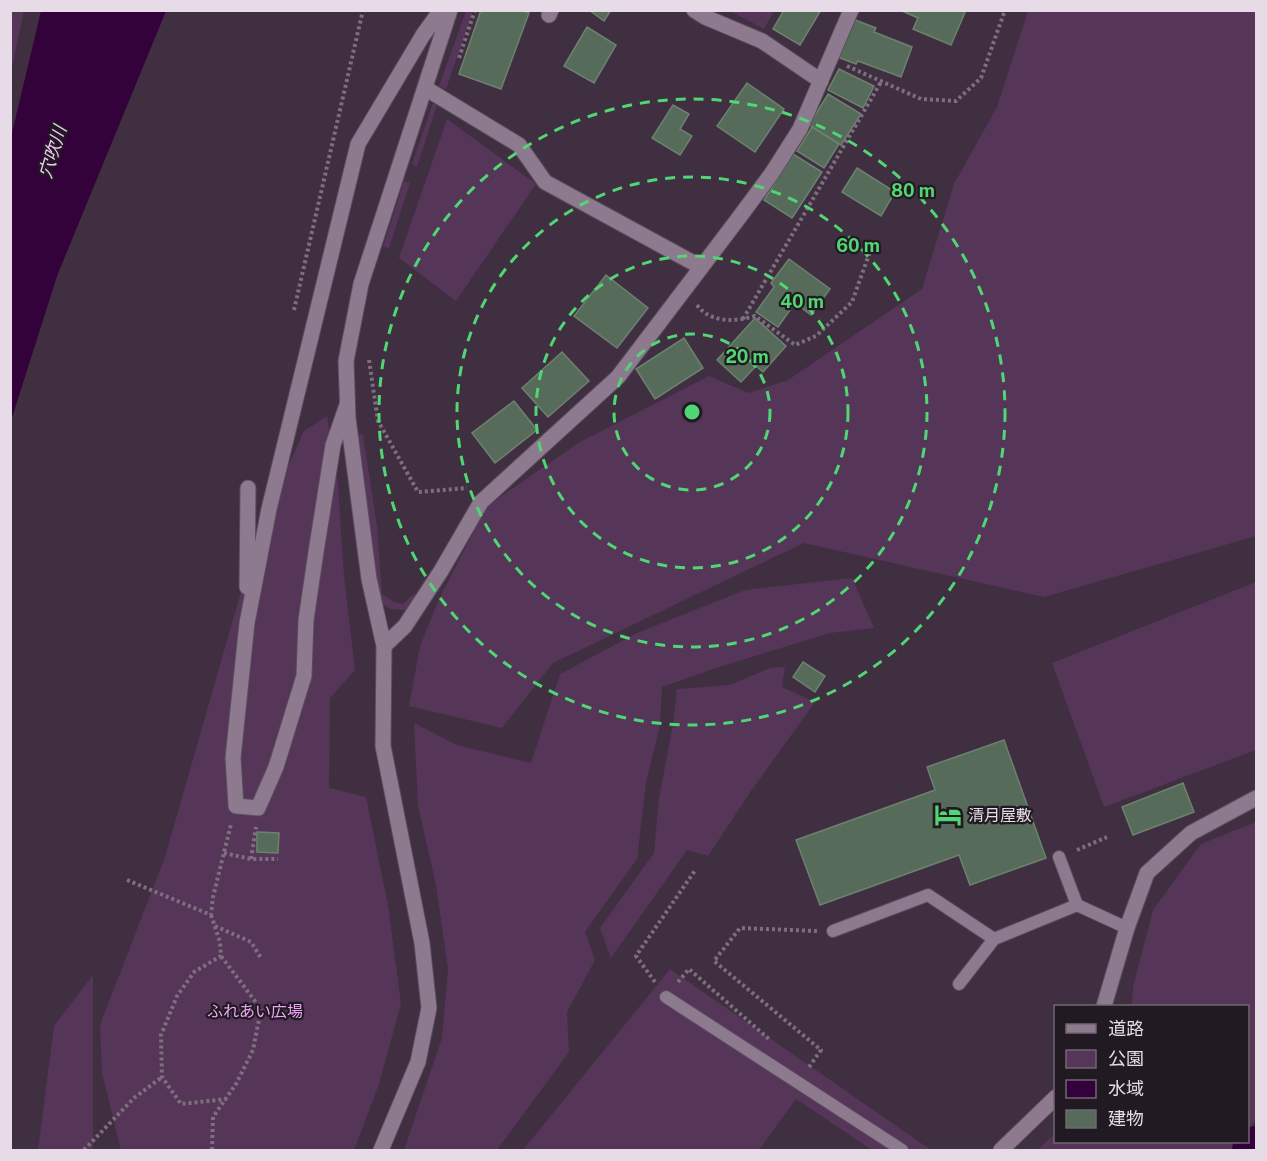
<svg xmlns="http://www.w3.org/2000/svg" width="1267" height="1161" viewBox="0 0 1267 1161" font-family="'Public Sans','Noto Sans JP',sans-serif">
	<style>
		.green { fill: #553659 }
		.water { fill: #34023a }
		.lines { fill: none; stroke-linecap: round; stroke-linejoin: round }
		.river { stroke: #34023a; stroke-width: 46 }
		.building { fill: #566b59; stroke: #6c826f; stroke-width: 1.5 }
		.service-casing { stroke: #5b4d5d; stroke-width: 14 }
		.minor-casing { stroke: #5b4d5d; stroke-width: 17 }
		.path { stroke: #7d6f7e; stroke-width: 4; stroke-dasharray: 3 3; stroke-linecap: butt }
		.service { stroke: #8d7a8f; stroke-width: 12 }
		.minor { stroke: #8d7a8f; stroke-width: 15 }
		.ring { fill: none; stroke: #51d674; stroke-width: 3; stroke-dasharray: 10 8 }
		.labels { text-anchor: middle; stroke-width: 4.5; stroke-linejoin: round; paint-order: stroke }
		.poi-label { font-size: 16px; fill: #e6dbe7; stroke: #211a22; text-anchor: start }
		.park-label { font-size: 16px; fill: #efa5f7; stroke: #211a22 }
		.water-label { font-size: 18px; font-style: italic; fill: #f5c8f9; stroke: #211a22 }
		.centre { fill: #51d674; stroke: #211a22; stroke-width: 3 }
		.ring-label { font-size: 18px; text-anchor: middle; font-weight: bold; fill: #51d674; stroke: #211a22; stroke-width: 4.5; stroke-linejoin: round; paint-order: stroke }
	</style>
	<rect width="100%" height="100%" fill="#3f2f41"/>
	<path class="green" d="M11,10L24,11L11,72L10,11Z
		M466,11H473L446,89L439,86Z
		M730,11H774L764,29Z
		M1028,11H1256V536L1044,597L804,543L553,663L502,728L409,706L420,646L439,599L487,506L580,442L709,376L749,393L788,380L922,289L954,184L997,107Z
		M433,103L437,105L417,167L412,164Z
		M447,119L536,184L456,301L399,258Z
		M404,181L410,183L389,248L383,247Z
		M327,416L338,485L344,576L355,670L330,698L329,788L366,797L388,905L401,1004L379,1084L354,1150H121L102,1073L100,1025L165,857L257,536L304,431Z
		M356,434L363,435L377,526L382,594L394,602L403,604L413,594L417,598L405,610L390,609L378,601Z
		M852,578L874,628L830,633L719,667L662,687L660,725L646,783L637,859L585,932L595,960L567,1012L569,1052L497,1150H404L442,1038L448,969L436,885L418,806L414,723L457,745L531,763L560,674L637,633L745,590Z
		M1256,582V750L1104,807L1052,663Z
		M785,667L782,687L815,702L751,791L708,856L687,850L611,958L600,928L654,853L659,798L673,725L677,689L730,685L770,668Z
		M1256,822V1119L1248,1130V1006H1132L1133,987L1153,910L1201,844Z
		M670,969L931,1150H872L796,1099L759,1150H523Z
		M93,975V1150H38L54,1026Z
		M1055,1134L1056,1142H1239L1236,1150H1037Z"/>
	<path class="water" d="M41,11H166L57,276L11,421V137Z"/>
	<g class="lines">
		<path class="river" d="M1255,1150L1256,1149"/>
	</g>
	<path class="building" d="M481,10H521L529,13L501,89L459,74Z
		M589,10H611L604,21Z
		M784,10H821L800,45L773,29Z
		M900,10H966L951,45L913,29L918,18Z
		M850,18L876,28L874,32L912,47L901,77L858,61L856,64L835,56Z
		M587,27L616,45L594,83L564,66Z
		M839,69L874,86L863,108L828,90Z
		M747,83L784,109L755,152L717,126Z
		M828,94L861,114L841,145L809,125Z
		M673,105L689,114L680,129L692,136L680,155L652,138Z
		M812,127L839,144L824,168L797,151Z
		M793,154L822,172L792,218L764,200Z
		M857,168L895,192L881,216L842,192Z
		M789,259L830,289L811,315L795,303L778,327L756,312L774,287L771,283Z
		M606,275L648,308L617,348L574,316Z
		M755,318L786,346L763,372L756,366L741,382L717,360Z
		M684,338L703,368L655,399L636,369Z
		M562,352L589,381L548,417L522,388Z
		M514,401L537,430L495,463L472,433Z
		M803,662L825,676L815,692L793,677Z
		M1004,740L1046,858L970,885L959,855L820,905L796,840L935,790L927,767Z
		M1183,783L1194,812L1133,835L1122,807Z
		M257,832L279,833L278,853L257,852Z"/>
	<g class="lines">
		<defs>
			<path id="service" d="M1059,857L1077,905
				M833,931L928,895L994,939L1077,905L1127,928
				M959,984L994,939
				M666,997L902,1150"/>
			<path id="minor" d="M694,10L705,17L762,41L821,81
				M549,15L551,10
				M425,88L519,145L545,182L701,267
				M347,405L333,445L316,552L306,620L304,676L276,767L258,808L236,806L233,758L247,623L269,509L358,144L423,35L441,10
				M247,587L248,488
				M384,646L405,626L441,571L481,502L618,377L738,219L772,173L800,129L851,10
				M1104,1006L1127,928L1147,873L1191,833L1256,798
				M381,1150L418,1062L429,1008L422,943L383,746L384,646L369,579L348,418L346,361L361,284L450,10
				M1001,1150L1056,1097"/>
		</defs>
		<use href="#service" class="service-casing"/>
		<use href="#minor" class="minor-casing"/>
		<path class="path" d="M459,58L475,10
			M847,66L921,99L956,101L981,78L1005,10
			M697,305C710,323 735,322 755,316L795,345L816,336L852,302L871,249
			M294,310L363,10
			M743,319L881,82
			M369,360L378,421L418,492L467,488
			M1077,850L1107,837
			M224,853L251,859H278
			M251,859L256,827
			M127,880L211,915L213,897L231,824
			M211,915L220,942L221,956L194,972L187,982L177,996L161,1035L162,1077L181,1104L226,1099
			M215,926L251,942L261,958
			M655,982L636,956L696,869
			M678,982L689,969L770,1040
			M809,1067L821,1050L714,961L740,928L817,931
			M84,1150L134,1098L162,1077
			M212,1150L213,1117L236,1084L253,1050L261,1009L221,956"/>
		<use href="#service" class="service"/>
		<use href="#minor" class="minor"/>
	</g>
	<g class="ring">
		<circle cx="692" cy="412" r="78"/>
		<circle cx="692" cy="412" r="156"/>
		<circle cx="692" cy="412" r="235"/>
		<circle cx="692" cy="412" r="313"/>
	</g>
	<defs>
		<symbol id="hotel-bare" viewBox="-9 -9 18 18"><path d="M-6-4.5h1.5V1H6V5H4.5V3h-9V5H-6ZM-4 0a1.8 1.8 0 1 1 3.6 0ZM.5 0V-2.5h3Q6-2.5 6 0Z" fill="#51d674" stroke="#211a22" stroke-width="2.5" paint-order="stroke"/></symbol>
	</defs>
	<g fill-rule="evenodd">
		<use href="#hotel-bare" x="929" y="796" width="38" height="38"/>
	</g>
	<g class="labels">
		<g class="poi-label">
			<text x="968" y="821">清月屋敷</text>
		</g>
		<g class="park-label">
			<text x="255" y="1017">ふれあい広場</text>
		</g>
		<g class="water-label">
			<text transform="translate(53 152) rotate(-73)" y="6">穴吹川</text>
		</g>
	</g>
	<circle cx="692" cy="412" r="9" class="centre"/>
	<g class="ring-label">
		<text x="913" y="197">80 m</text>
		<text x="858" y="252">60 m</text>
		<text x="802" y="308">40 m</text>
		<text x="747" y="363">20 m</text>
	</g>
	<rect width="1267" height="1161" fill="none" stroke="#e6dbe7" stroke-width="24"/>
	<rect x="1054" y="1005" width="195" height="138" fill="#211a22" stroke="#706771" stroke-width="1.5"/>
	<rect x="1066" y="1024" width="30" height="9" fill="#8d7a8f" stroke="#706771" stroke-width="1.5"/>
	<text x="1108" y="1035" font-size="18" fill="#e6dbe7">道路</text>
	<rect x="1066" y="1050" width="30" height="18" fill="#553659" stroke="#706771" stroke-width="1.5"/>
	<text x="1108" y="1065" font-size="18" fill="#e6dbe7">公園</text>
	<rect x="1066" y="1080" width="30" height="18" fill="#34023a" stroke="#706771" stroke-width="1.5"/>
	<text x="1108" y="1095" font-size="18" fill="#e6dbe7">水域</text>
	<rect x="1066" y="1110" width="30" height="18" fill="#566b59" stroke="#706771" stroke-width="1.5"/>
	<text x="1108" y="1125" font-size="18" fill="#e6dbe7">建物</text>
</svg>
